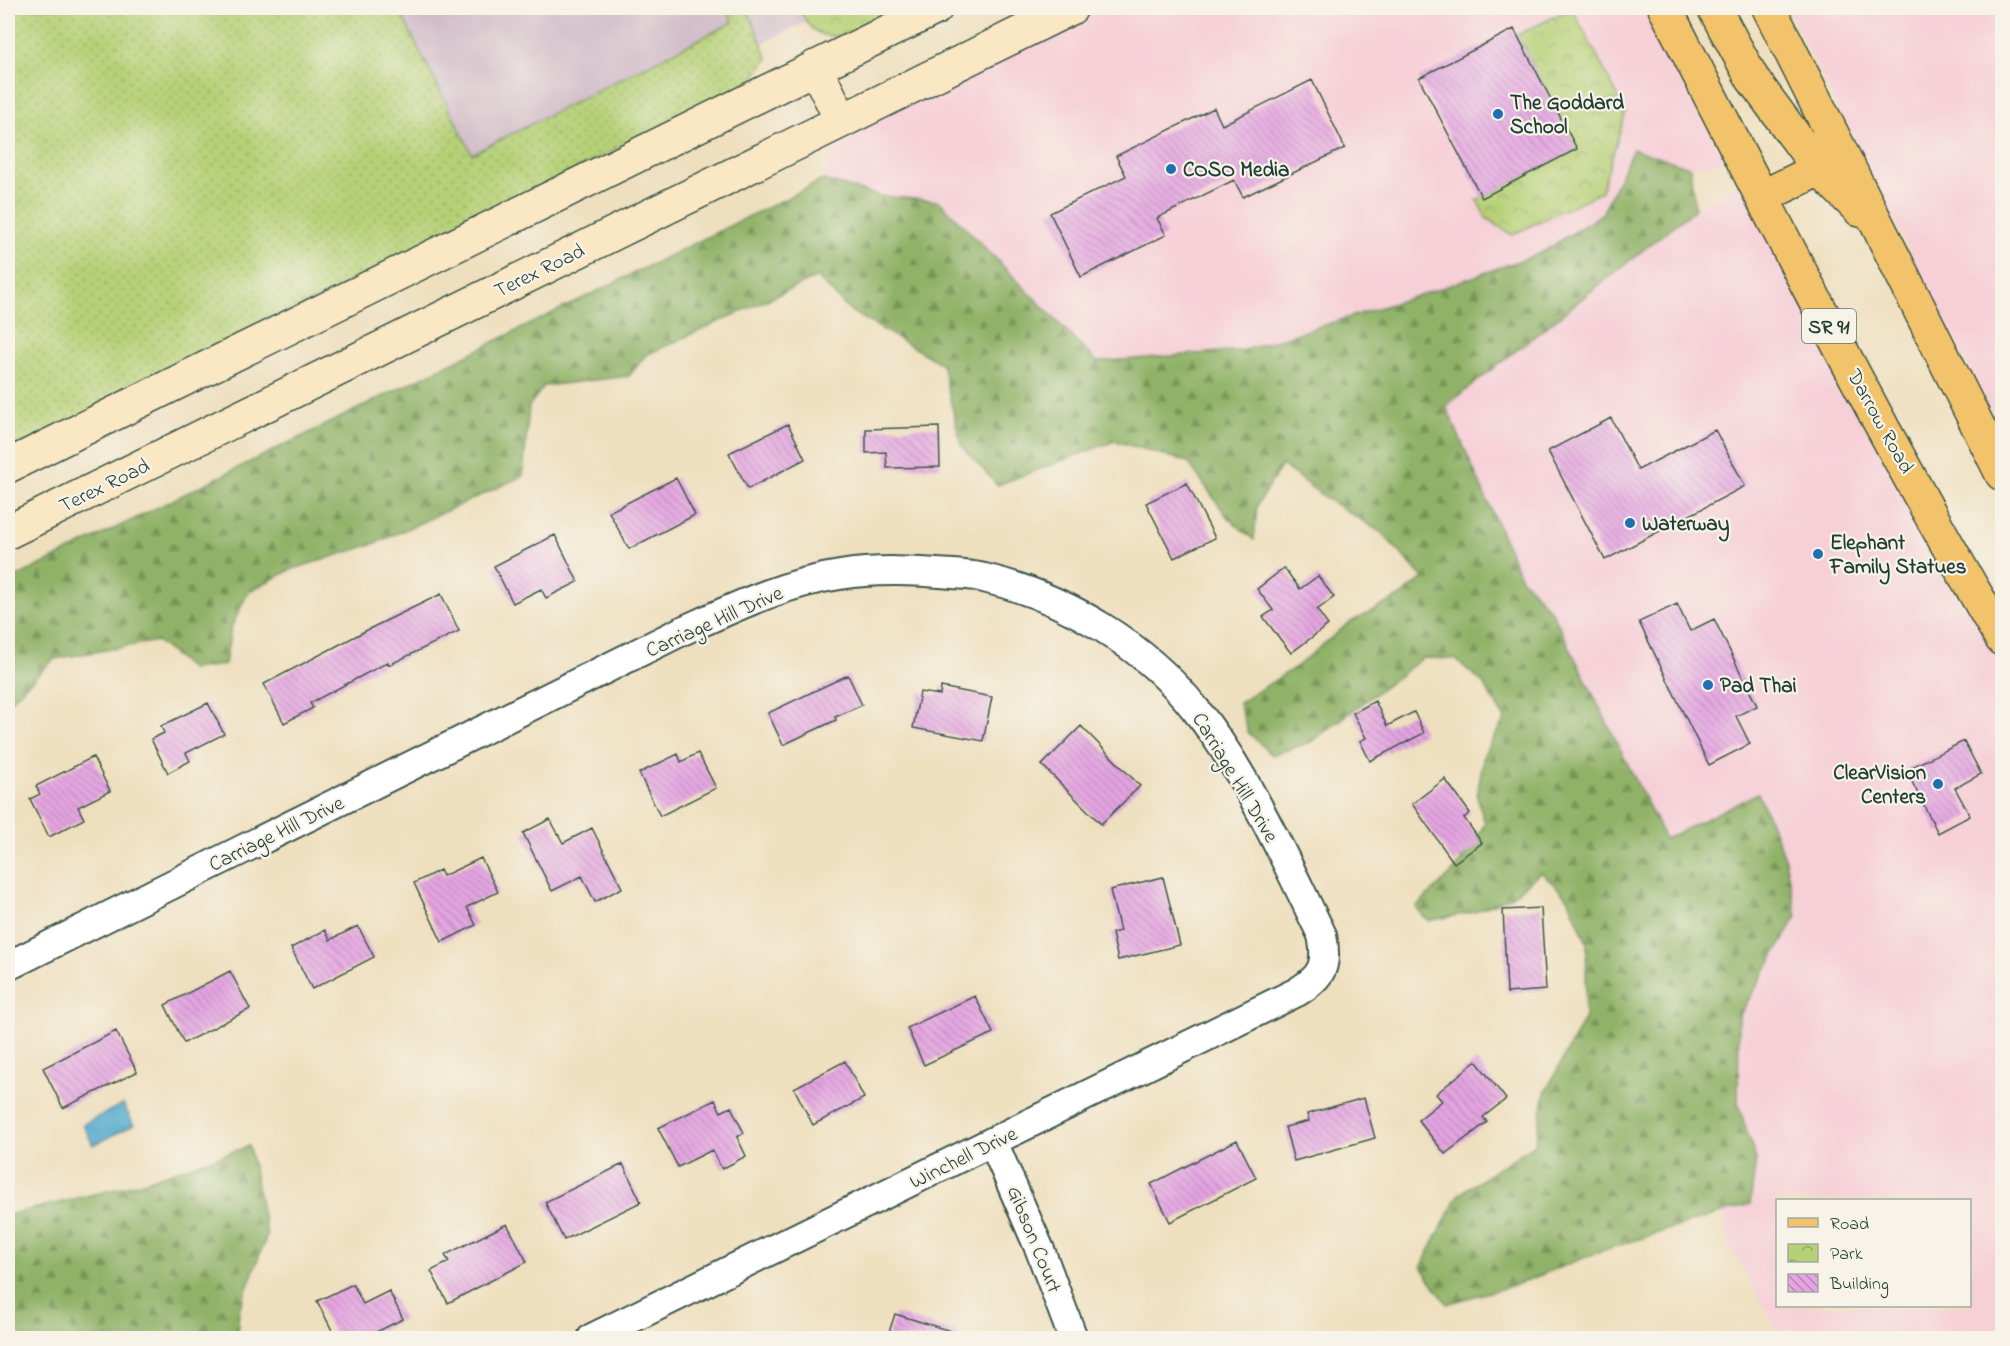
<svg xmlns="http://www.w3.org/2000/svg" width="2010" height="1346" viewBox="0 0 2010 1346" font-family="'Indie Flower',sans-serif">
	<style>
		.built { fill: #f6cfd7; fill-rule: evenodd }
		.industrial { fill: #d1bdc9 }
		.grass { fill: url(#grass-dots); stroke: #6a8655; stroke-width: 1.5 }
		.forest { fill: url(#forest-firs); stroke: #58784e; stroke-width: 1.5 }
		.park { fill: url(#park-crowns); stroke: #6a8655; stroke-width: 1.5 }
		.water { fill: #4ca6ca; stroke: #36727f; stroke-width: 1.5 }
		.building { fill: url(#building-back-hatch) }
		.lines { fill: none; stroke-linecap: round; stroke-linejoin: round }
		.street-casing { stroke: #3e5549; stroke-width: 32 }
		.secondary-casing { stroke: #3e5549; stroke-width: 36 }
		.primary-casing { stroke: #3e5549; stroke-width: 36 }
		.street { stroke: #fff; stroke-width: 28 }
		.secondary { stroke: #fae7c3; stroke-width: 33 }
		.primary { stroke: #f2c36a; stroke-width: 33 }
		.poi-dot { fill: #1f6fb2; stroke: #f7f3e8; stroke-width: 2 }
		.labels { text-anchor: middle; stroke-width: 4.5; stroke-linejoin: round; paint-order: stroke }
		.shield { fill: #f7f3e8; stroke: #60746a; stroke-width: 1.5 }
		.shield-label { font-size: 20px; font-weight: bold; fill: #1f3d34 }
		.poi-label { font-size: 21px; font-weight: bold; fill: #1f3d34; stroke: #f7f3e8; text-anchor: start }
		.street-label { font-size: 21px; fill: #1f3d34; stroke: #f7f3e8 }
	</style>
	<defs>
		<pattern id="grass-dots" width="8" height="8" patternUnits="userSpaceOnUse" patternTransform="scale(1.5)"><rect width="8" height="8" fill="#b6d076"/><path d="M2 2h.1M6 6h.1" fill="none" stroke="#93aa62" stroke-width="1.8" stroke-linecap="round"/></pattern>
		<pattern id="forest-firs" width="22" height="20" patternUnits="userSpaceOnUse" patternTransform="scale(1.5)"><rect width="22" height="20" fill="#90b267"/><path d="M5 1l3.5 6h-7zM16 11l3.5 6h-7z" fill="#759256"/></pattern>
		<pattern id="park-crowns" width="20" height="18" patternUnits="userSpaceOnUse" patternTransform="scale(1.5)"><rect width="20" height="18" fill="#b6d076"/><path d="M2 6a3 3 0 1 1 6 0M12 15a3 3 0 1 1 6 0" fill="none" stroke="#93aa62"/></pattern>
		<pattern id="building-back-hatch" width="6" height="6" patternUnits="userSpaceOnUse" patternTransform="scale(1.5)"><rect width="6" height="6" fill="#e5a5e2"/><path d="M-1 5l2 2M0 0l6 6M5-1l2 2" fill="none" stroke="#b988b8"/></pattern>
	</defs>
	<rect width="100%" height="100%" fill="#f7f3e8"/>
	<filter id="ink" filterUnits="userSpaceOnUse"><feTurbulence type="fractalNoise" baseFrequency=".0167" numOctaves="2"/><feDisplacementMap in="SourceGraphic" scale="12" xChannelSelector="R" yChannelSelector="G"/><feConvolveMatrix kernelMatrix="1 2 1 2 8 2 1 2 1" color-interpolation-filters="sRGB"/></filter>
	<filter id="wash" filterUnits="userSpaceOnUse"><feTurbulence type="fractalNoise" baseFrequency=".008" numOctaves="4" result="noise"/><feDisplacementMap in="SourceGraphic" scale="24" xChannelSelector="R" yChannelSelector="G"/><feGaussianBlur stdDeviation="1.35" result="paint"/><feColorMatrix in="noise" values="0 0 0 0 0 0 0 0 0 0 0 0 0 0 0 0 0 1.4 0 .05"/><feComposite in="paint" operator="in"/></filter>
	<g filter="url(#wash)">
		<rect width="100%" height="100%" fill="#eedfbe"/>
		<path class="built" d="M1071,8H1665L1743,158L1690,167L1633,149L1602,215L1541,253L1439,289L1245,350L1097,362L939,201L880,196L823,180L842,121Z
			M1787,8H2002V433Z
			M1742,181L1866,425L2002,660V1338H1782L1729,1245L1663,960L1525,606L1426,403L1695,209ZM1778,1200H1970V1306H1778Z"/>
		<path class="industrial" d="M8,8H799L806,22L8,410Z"/>
		<path class="grass" d="M8,8H398L472,154L733,22L726,8H747L768,59L749,83L8,453Z"/>
		<path class="forest" d="M1633,149L1690,167L1695,209L1446,406L1521,578L1552,612L1665,839L1758,793L1784,855L1797,916L1739,1016L1738,1104L1756,1159L1750,1204L1601,1251L1518,1284L1447,1304L1421,1267L1458,1195L1535,1144L1545,1093L1585,1017L1587,943L1568,898L1541,872L1512,896L1474,912L1428,921L1416,907L1454,871L1485,824L1477,796L1484,754L1505,719L1482,682L1455,659L1423,658L1311,742L1272,755L1248,732L1239,703L1296,667L1349,623L1399,597L1423,578L1382,533L1324,497L1282,465L1257,505L1254,540L1228,518L1188,462L1115,441L997,485L961,445L942,364L849,310L817,277L646,355L629,376L544,386L529,406L523,476L376,543L290,570L248,592L231,628L225,665L191,669L157,641L54,659L8,703V581L823,180L880,196L939,201L1097,362L1245,350L1439,289L1541,253L1602,214Z
			M249,1146L267,1235L239,1310L237,1338H8V1215L140,1183Z"/>
		<path class="park" d="M799,8H911C889,18 843,46 819,33C808,28 804,17 799,8Z
			M1572,8L1626,112L1601,192L1512,235L1486,218L1477,200L1576,149L1517,35Z"/>
		<path class="water" d="M123,1104L134,1125L93,1145L83,1124Z"/>
		<g id="blocks">
			<path class="building" d="M1514,29L1577,149L1482,198L1419,78Z
				M1312,80L1345,148L1243,197L1234,180L1157,218L1166,235L1081,277L1050,213L1126,176L1116,156L1214,108L1222,125Z
				M1611,418L1638,470L1715,430L1745,486L1605,560L1548,451Z
				M788,424L805,459L748,489L729,453Z
				M939,427L940,467L887,468L886,452L866,453V429Z
				M676,478L695,515L629,549L609,512Z
				M1187,483L1215,538L1174,558L1146,503Z
				M555,535L578,582L546,598L541,589L513,603L494,566Z
				M1284,568L1300,589L1318,576L1334,597L1317,610L1328,625L1291,653L1263,617L1273,610L1257,589Z
				M441,594L459,631L389,665L388,662L310,703L313,708L284,723L264,684L371,628Z
				M1677,604L1690,631L1714,619L1757,706L1736,716L1750,744L1709,765L1639,622Z
				M848,675L862,705L835,717L836,720L783,745L768,713Z
				M941,687L992,697L983,741L913,728L920,692L940,695Z
				M1375,701L1387,726L1414,712L1424,733L1370,761L1360,741L1366,738L1353,713Z
				M208,703L224,734L186,753L190,761L168,773L151,739L164,733L161,726Z
				M1081,726L1140,786L1101,824L1042,765Z
				M1964,741L1981,774L1955,788L1970,816L1938,833L1906,770Z
				M698,753L716,788L660,816L639,773L678,754L681,762Z
				M93,757L110,791L78,807L84,819L49,837L30,799L40,794L36,786Z
				M1445,779L1470,813L1464,818L1482,843L1454,863L1412,804Z
				M550,819L563,843L592,828L622,888L595,902L582,876L552,891L523,833Z
				M481,858L498,892L467,907L476,925L442,942L414,883L440,870L443,876Z
				M1163,877L1180,945L1118,960L1112,933L1120,931L1110,890Z
				M1541,908L1546,990L1507,993L1503,910Z
				M358,926L374,957L312,989L291,948L325,930L330,940Z
				M230,971L250,1009L184,1043L165,1005Z
				M975,996L993,1033L924,1065L907,1028Z
				M116,1031L137,1072L63,1108L43,1068Z
				M845,1061L864,1098L813,1125L794,1088Z
				M1476,1061L1506,1099L1483,1117L1487,1122L1445,1154L1418,1120L1442,1101L1436,1094Z
				M1364,1098L1375,1138L1294,1161L1285,1127L1309,1121L1307,1114Z
				M715,1100L721,1112L731,1107L744,1133L737,1137L746,1156L722,1169L712,1150L678,1167L658,1128Z
				M1237,1140L1256,1178L1170,1222L1151,1184Z
				M623,1164L641,1202L564,1240L545,1202Z
				M507,1224L527,1262L448,1303L431,1271L449,1262L445,1255Z
				M353,1284L363,1304L389,1291L403,1319L364,1338H336L317,1301Z
				M895,1314L957,1333L956,1338H887Z"/>
		</g>
	</g>
	<g filter="url(#ink)">
		<use href="#blocks" fill-opacity="0" stroke="#3e5549" stroke-width="1.5"/>
		<g class="lines">
			<defs>
				<path id="street" d="M8,966L682,631C733,608 784,583 840,575C877,569 915,571 953,574C963,575 974,575 984,578C1065,597 1145,645 1196,710C1247,773 1286,862 1322,935C1328,965 1323,976 1297,992L592,1338
					M993,1142L1040,1250L1073,1338"/>
				<path id="secondary" d="M815,67L842,121
					M8,466L936,8
					M8,532L1071,8"/>
				<path id="primary" d="M1665,8C1774,220 1880,434 2002,639
					M1714,8L1752,78L1819,169L1860,210
					M1769,8L2002,474
					M1762,197L1819,169"/>
			</defs>
			<use href="#street" class="street-casing"/>
			<use href="#secondary" class="secondary-casing"/>
			<use href="#primary" class="primary-casing"/>
			<use href="#street" class="street"/>
			<use href="#secondary" class="secondary"/>
			<use href="#primary" class="primary"/>
		</g>
	</g>
	<g class="poi-dot">
		<circle cx="1498" cy="114" r="6"/>
		<circle cx="1171" cy="169" r="6"/>
		<circle cx="1630" cy="523" r="6"/>
		<circle cx="1818" cy="554" r="6"/>
		<circle cx="1708" cy="685" r="6"/>
		<circle cx="1938" cy="784" r="6"/>
	</g>
	<g class="labels">
		<rect class="shield" x="1802" y="309" width="54" height="34" rx="4.5"/>
		<g class="shield-label">
			<text x="1829" y="333">SR 91</text>
		</g>
		<g class="poi-label">
			<text x="1510" y="109">The Goddard<tspan x="1510" dy="24">School</tspan></text>
			<text x="1183" y="176">COSO Media</text>
			<text x="1642" y="530">Waterway</text>
			<text x="1830" y="549">Elephant<tspan x="1830" dy="24">Family Statues</tspan></text>
			<text x="1720" y="692">Pad Thai</text>
			<text x="1926" y="779" text-anchor="end">ClearVision<tspan x="1926" dy="24">Centers</tspan></text>
		</g>
		<g class="street-label">
			<text transform="translate(539 270) rotate(-26)" y="7">Terex Road</text>
			<text transform="translate(1881 421) rotate(61)" y="7">Darrow Road</text>
			<text transform="translate(104 485) rotate(-26)" y="7">Terex Road</text>
			<text transform="translate(714 621) rotate(-24)" y="7">Carriage Hill Drive</text>
			<text transform="translate(1236 777) rotate(59)" y="7">Carriage Hill Drive</text>
			<text transform="translate(276 833) rotate(-26)" y="7">Carriage Hill Drive</text>
			<text transform="translate(963 1157) rotate(-26)" y="7">Winchell Drive</text>
			<text transform="translate(1035 1239) rotate(68)" y="7">Gibson Court</text>
		</g>
	</g>
	<rect width="2010" height="1346" fill="none" stroke="#f7f3e8" stroke-width="30"/>
	<rect x="1776" y="1199" width="195" height="108" fill="#f7f3e8" stroke="#a1aaa0" stroke-width="1.5"/>
	<rect x="1788" y="1218" width="30" height="9" fill="#f2c36a" stroke="#a1aaa0" stroke-width="1.5"/>
	<text x="1830" y="1229" font-size="18" fill="#1f3d34">Road</text>
	<rect x="1788" y="1244" width="30" height="18" fill="url(#park-crowns)" stroke="#a1aaa0" stroke-width="1.5"/>
	<text x="1830" y="1259" font-size="18" fill="#1f3d34">Park</text>
	<rect x="1788" y="1274" width="30" height="18" fill="url(#building-back-hatch)" stroke="#a1aaa0" stroke-width="1.5"/>
	<text x="1830" y="1289" font-size="18" fill="#1f3d34">Building</text>
</svg>
